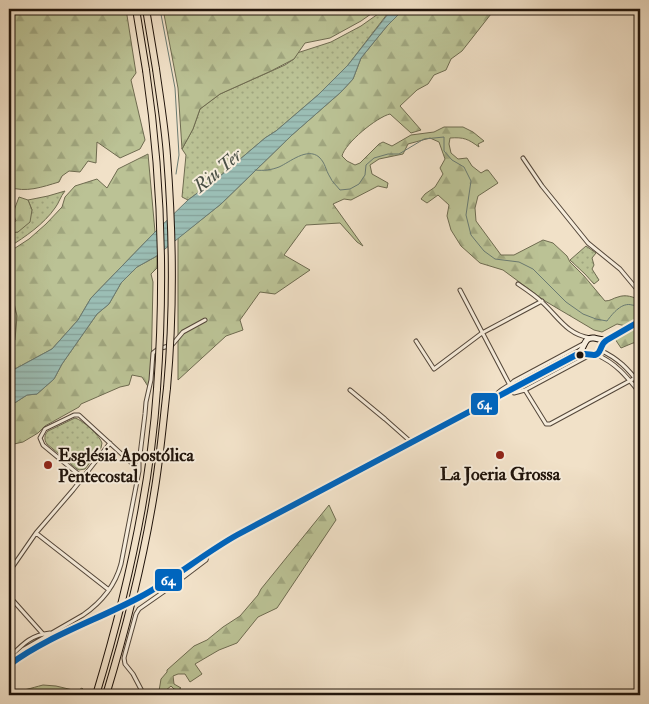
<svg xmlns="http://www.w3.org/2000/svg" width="649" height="704" viewBox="0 0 649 704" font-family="'IM FELL Double Pica',serif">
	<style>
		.grass { fill: url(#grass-dots); stroke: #6e6b50 }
		.forest { fill: url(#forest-firs); stroke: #6e6b50 }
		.water { fill: url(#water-rules); stroke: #6a7a71 }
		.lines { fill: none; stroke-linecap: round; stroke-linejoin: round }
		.stream { stroke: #6a7a71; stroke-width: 1 }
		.street-casing { stroke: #54473a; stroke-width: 5 }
		.secondary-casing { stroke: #20140b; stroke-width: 7 }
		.highway-casing { stroke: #20140b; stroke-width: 8 }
		.street { stroke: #f6ecdb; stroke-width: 3 }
		.secondary { stroke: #f6ecdb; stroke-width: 5 }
		.highway { stroke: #f1e1c8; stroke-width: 6 }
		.secondary-bridge-casing { stroke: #20140b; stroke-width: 7; stroke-linecap: butt }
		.highway-bridge-casing { stroke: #20140b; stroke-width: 8; stroke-linecap: butt }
		.secondary-bridge { stroke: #f6ecdb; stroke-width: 5 }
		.highway-bridge { stroke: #f1e1c8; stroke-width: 6 }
		.bus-1-casing { stroke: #f6ecdb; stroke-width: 10 }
		.bus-1 { stroke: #0065bd; stroke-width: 6 }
		.bus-dot { fill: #20140b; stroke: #f6ecdb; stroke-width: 2 }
		.poi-dot { fill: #8f2418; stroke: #f6ecdb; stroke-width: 2 }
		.labels { text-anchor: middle; stroke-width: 4; stroke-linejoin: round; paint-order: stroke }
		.poi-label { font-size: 18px; font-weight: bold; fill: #20140b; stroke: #f6ecdb; text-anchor: start }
		.water-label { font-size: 19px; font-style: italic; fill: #4b5046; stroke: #f6ecdb }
		.line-badge { stroke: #f6ecdb; stroke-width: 2 }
		.badge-label { font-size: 14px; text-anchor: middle; font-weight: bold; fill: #fff }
	</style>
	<defs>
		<pattern id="grass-dots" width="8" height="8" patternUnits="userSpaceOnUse" patternTransform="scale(1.25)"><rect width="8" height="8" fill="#bbc295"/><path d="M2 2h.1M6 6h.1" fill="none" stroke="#a0a67f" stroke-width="1.8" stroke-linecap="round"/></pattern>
		<pattern id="forest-firs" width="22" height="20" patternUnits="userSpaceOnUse" patternTransform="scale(1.25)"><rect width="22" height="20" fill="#bbc295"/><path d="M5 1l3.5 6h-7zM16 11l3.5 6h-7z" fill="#a0a67f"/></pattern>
		<pattern id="water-rules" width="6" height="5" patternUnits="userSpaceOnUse" patternTransform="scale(1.25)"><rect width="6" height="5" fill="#9bbeb5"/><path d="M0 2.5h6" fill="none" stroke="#85a29a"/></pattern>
	</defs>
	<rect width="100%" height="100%" fill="#f1e1c8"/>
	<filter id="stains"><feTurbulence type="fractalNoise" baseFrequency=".004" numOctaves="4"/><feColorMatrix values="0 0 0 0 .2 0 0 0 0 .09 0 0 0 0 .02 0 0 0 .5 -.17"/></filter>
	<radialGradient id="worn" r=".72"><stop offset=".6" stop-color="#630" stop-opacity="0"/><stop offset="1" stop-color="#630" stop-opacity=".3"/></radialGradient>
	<path class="grass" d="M385,9H389L388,13L348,65L318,95L276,131L265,138L219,177L188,200L182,197L186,155L182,149L193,129L200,109L220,94L285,65L294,59L297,53L331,42L361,26Z
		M65,191C60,197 59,203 55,208C44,224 25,237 9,247V233L18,232L32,210L28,200L48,196Z
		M586,246L596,253L592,258L594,265L592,269L599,280L594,284L585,274L570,260Z
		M9,290H11L17,316L15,340L9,348Z
		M75,418C83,420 100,436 102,443L101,448L85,469L79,470L77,469L47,444C44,440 44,435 48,431Z"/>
	<path class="forest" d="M9,9H126L136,73L131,80L145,140L140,149L120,158L97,142L96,163L88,161L80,172L69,171L62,176L59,182C42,187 26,193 9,187Z
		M163,9H378L361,21L330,38L305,43L294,59L271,71L220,94L200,109L193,129L182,149L178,88Z
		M404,9H496L491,14L462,51L451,59L446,70L434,75L428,84L417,90L400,106L421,130L411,133L390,114C377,117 345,143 342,156L347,161L355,165L360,163L379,144L383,142L392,146L411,135L434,132L444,127H463L473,132L484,141L478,144L479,147C468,139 464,137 450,138L449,144L451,153L458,159L467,158L472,166L481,173L486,170H488L498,183L478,196L475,208L476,221L501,255H514L543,240L553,243L567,256L570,262L584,276L605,301C611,301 613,298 618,297C626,294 633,297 640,300V318L626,326L617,324L602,332L594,330L545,301L503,270L480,263L461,246L451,230L447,216L449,205L438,195L427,203L421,199L425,194L435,187L443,174L440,168L445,159L439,142L430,138L408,144L403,154L379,159L370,165L372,174L388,183L387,188L378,186L351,200L344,199L333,204L363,246L357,242L340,223L306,225L284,255L310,270L275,294L260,292L240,320L243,330L226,336L178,380V238L221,204L292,135L341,92L353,79L361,58L387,26Z
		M148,154L155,232L91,298L78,320L52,349L15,369L14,359L9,356V347L15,340L17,316L11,290H9V252L29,239L46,224L62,207L65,197L75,186L97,179L107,188L118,169Z
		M19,197L28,200L32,210L30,222L18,232L9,233V223L16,221L13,213Z
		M157,256V268L151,274L153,282L151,376L149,388L142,377L132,375L129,385L120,387L81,404L79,407L45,426L38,433L23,442L14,444L9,448V411L13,404L27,395L37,394L54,379L62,364L97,314L109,304L121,283L137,267Z
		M640,326V342L633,343L621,348L615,339Z
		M329,505L336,520L277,608L258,617L237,643L219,650L195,664L202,674L190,682L185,674H178L173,676L174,684L181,688L178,690L174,689L171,686L165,691L168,695H154L159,691L161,679L167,672V670L194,646L207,640L223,627L240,616L258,595L261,589Z
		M43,685L56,686L77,691L82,688L86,692L85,695H9V691C21,692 31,688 43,685Z"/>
	<path class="water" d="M392,9H404L387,26L361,58L353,79L341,92L292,135L221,204L155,257L137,267L121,283L109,304L97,314L62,364L54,379L37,394L27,395L13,404L9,411V374L15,369L52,349L78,320L91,298L155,232L188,200L219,177L265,138L276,131L318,95L348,65Z"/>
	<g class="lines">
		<path class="stream" d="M160,9L175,88L179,155L176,174
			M255,170C264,171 271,170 279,167C290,162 307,147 319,157C326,164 325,169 330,177C332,182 337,186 340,190L350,189L359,184L365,175L366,165L374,158L388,154H399L424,139L444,137V151L452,160L464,167L471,181L466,215L471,235L484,251L495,259L519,262L533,269L566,302L583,314L596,319L607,321C613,313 622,302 632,305C635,305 638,307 640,308
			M23,695C36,691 49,693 63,695
			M117,695H118"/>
		<defs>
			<path id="street" d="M523,158L542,186L588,243L620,269L640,293
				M518,284C527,290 536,296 543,303C559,318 567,334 590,338
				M460,290L514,393L525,390L590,355
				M416,341L434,369L482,333L542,301
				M600,350C619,359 627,368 640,384
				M597,355C616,363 627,377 640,393
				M350,390L385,419L411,442
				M525,390L546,424H550L635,378
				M495,397C498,389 509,387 514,381L583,344
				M139,471V463L145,414L146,402L151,380L153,353L158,349L172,345L183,332L205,320
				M36,533L109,590
				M9,572L36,533L73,490L110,443
				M9,596L43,634
				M9,658C22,645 30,635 50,633
				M9,662L24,649L83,615C102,602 115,586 121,564L139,471L138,469L79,415H74L45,429L40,438L43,445L83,478
				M144,695L133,674L125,664L124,658L125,654L136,614L139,609L169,588L206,560L208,553"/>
			<path id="secondary" d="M577,355C578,353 581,350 582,349C585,343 586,337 594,338C599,339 601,340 606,340
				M141,597L165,583L213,549L252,527L576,355C578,355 583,354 585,354C591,354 597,358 600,350C602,346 602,343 607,340L640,321
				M9,665L38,646L113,610"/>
			<path id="highway" d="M136,9L146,70
				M146,9L156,69
				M96,695C126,596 150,493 157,389
				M106,695C126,629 143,562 154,494C160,459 163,423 167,388"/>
		</defs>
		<use href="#street" class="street-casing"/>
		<use href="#secondary" class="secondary-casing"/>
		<use href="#highway" class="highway-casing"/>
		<use href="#street" class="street"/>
		<use href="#secondary" class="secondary"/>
		<use href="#highway" class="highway"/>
		<defs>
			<path id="secondary-bridge" d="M113,610L141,597"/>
			<path id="highway-bridge" d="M156,69C160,98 165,127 167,156C173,233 174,311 167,388
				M146,70C162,178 165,280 157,389"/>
		</defs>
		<use href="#secondary-bridge" class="secondary-bridge-casing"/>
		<use href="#highway-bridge" class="highway-bridge-casing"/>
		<use href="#secondary-bridge" class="secondary-bridge"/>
		<use href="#highway-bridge" class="highway-bridge"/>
		<defs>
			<path id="bus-1" d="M9,665C48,636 97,620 140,597C174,579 203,554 237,535L576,355C578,355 583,354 585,354C591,354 597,358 600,350C602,346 602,343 607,340L640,321"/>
		</defs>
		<use href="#bus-1" class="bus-1-casing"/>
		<use href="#bus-1" class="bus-1"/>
	</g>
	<circle class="bus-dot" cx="580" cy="355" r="4.5"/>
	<g class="poi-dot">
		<circle cx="500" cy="455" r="5"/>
		<circle cx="48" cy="465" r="5"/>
	</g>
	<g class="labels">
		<g class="poi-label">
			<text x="58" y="461">Església Apostólica<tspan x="58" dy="21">Pentecostal</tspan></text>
			<text x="500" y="480" text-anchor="middle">La Joeria Grossa</text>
		</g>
		<g class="water-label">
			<text transform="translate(217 170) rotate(-40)" y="7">Riu Ter</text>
		</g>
	</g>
	<g class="line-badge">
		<rect x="470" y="392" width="29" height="24" rx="5" fill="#0065bd"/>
		<rect x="154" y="568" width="29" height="24" rx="5" fill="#0065bd"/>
	</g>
	<g class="badge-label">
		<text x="484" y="409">64</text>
		<text x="168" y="585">64</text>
	</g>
	<rect width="649" height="704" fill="none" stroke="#f1e1c8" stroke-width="30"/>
	<rect x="10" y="10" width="629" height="684" fill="none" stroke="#20140b" stroke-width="2.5"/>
	<rect x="15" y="15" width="619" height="674" fill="none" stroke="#20140b"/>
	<rect width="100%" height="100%" filter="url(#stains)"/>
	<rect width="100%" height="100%" fill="url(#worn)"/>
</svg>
